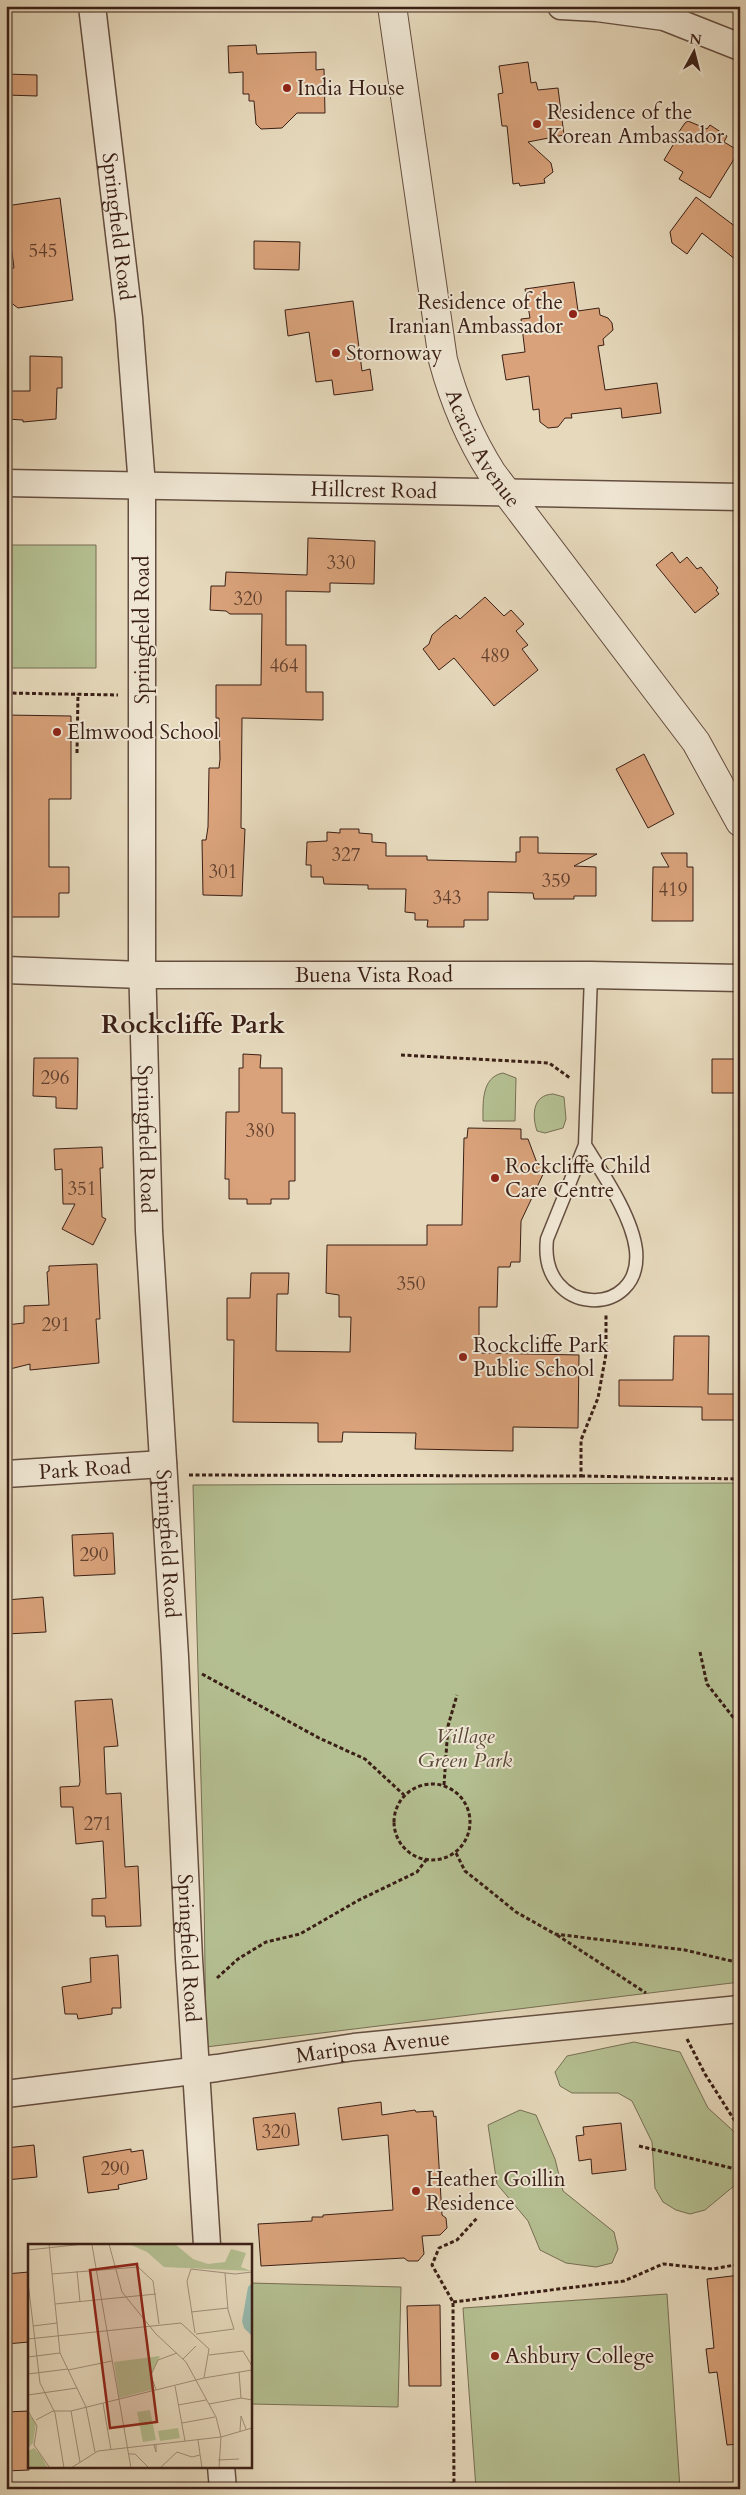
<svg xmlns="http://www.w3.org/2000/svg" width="746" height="2495" viewBox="0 0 746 2495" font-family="Cardo,serif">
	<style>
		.green { fill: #b4bf91; stroke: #776f54 }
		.building { fill: #d9a27a; stroke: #3a1f16 }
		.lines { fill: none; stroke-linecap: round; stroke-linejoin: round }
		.service-casing { stroke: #654e40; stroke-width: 15 }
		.minor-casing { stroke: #654e40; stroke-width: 29 }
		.tertiary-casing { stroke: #654e40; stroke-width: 30 }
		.path { stroke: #3a1f16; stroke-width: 3; stroke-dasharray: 4 2.5; stroke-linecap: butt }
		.service { stroke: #efe6d3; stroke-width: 12 }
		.minor { stroke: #efe6d3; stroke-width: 26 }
		.tertiary { stroke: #efe6d3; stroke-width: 28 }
		.poi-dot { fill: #8f2418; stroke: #efe6d3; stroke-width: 2 }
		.labels { text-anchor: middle; stroke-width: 4; stroke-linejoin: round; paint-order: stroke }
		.number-label { font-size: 19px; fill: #62402f }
		.poi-label { font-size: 21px; fill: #3a1f16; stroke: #efe6d3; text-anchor: start }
		.street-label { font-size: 21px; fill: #3a1f16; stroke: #efe6d3 }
		.park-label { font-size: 21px; font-style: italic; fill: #584735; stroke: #efe6d3 }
		.district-label { font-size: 26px; font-weight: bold; fill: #3a1f16; stroke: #efe6d3 }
		.inset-road { fill: none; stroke: #a18f7a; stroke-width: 1 }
		.view { fill: #8f2418; fill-opacity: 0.15; stroke: #8f2418; stroke-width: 2.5 }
		.inset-edge { fill: none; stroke: #3a1f16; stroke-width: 2.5 }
	</style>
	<rect width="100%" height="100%" fill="#e6d9bc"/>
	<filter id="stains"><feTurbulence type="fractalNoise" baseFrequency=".004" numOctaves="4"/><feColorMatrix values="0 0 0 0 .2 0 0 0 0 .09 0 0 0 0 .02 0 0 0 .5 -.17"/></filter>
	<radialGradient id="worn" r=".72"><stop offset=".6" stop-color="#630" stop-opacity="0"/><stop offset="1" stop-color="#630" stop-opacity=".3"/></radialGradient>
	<path class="green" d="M6,545H96V668H6Z
		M503,1073L516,1078L515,1121H483C483,1104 481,1077 503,1073Z
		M553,1094L564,1097L566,1119L563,1128L545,1133L537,1131C532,1116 532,1095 553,1094Z
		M740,1483V1982L206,2047L204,1891L193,1485Z
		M634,2042L680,2052L708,2108L740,2137V2181L705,2210L690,2214L676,2210L663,2202L655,2188L652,2142L632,2101L618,2093H572L560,2086L555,2072L567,2056Z
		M520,2110L536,2115L555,2159L563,2191L614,2232L618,2249L612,2263L596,2267L566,2263L540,2250L528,2221L497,2184L488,2125Z
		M250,2283L401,2287L398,2407L250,2404Z
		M667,2294L680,2489H476L463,2308Z"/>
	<path class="building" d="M256,45L257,54L316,52V70L324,69L325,113H297L282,128L261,129L256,124L254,101H249V94H243V72L229,73L228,46Z
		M528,62L531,83L536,82L538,90L558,88L564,135L528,142L551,163L553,172L544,179L545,183L520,186L519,183L513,184L507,126H502L498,94L503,93L499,66Z
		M6,74L37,75V96L6,95Z
		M688,121L707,129L710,125L727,136L724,142L739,151L710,198L679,179L683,172L664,160L676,140L674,139L685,123Z
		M696,197L740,230V263L702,233L687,254L672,243L670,232Z
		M60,198L73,300L18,308L6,299V269L14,268L6,206Z
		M254,241L300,242L299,270L254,269Z
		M574,282L578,311L599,308L600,315L608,318L612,323L613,330L603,339L604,345L598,346L605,390L657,383L661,413L622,418L621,408L571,414L572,418H565L558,427L548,428L540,422L539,409L533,410L529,376L506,380L502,355L525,352L521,319L530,318L525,289Z
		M353,301L362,371L370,369L373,390L334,395L332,380L316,382L309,332L288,336L285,310Z
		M30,356L62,357V388H57L56,419L23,422V420L6,419V391H30Z
		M308,538L375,541L374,584L330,583V592L286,591V645H306V692H323V720L242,718L241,828L245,829L242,896L203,895L202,840H206L208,827L209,768H219L220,759L219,718H216V685H261L262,614H230L226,611L210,610L211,586H225L226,572L307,575Z
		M672,552L680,563L687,557L697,569L701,567L718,588L716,590L719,594L695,613L656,565Z
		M485,597L504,616L511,610L524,624L516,631L528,645L522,649L538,670L494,706L454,658L439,670L423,649L429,644L432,635L443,625L456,615L460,619Z
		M6,715L71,716V799H49V867H69V893H59V917H6Z
		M644,754L674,814L648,828L616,769Z
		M340,829H359V833L372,834V842L386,843V856H427V860L516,862V852H520V837H538V853L597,854L574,866L596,867V896H574V899H534L533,893L488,892V920H464V927H427L428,920H415V913L405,912L406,889H368V885L324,884L323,877H311V865H306L307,842L327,841V832L340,833Z
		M661,853H687V867H693V921H652L653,867H669Z
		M243,1054L261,1055L260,1068H282V1113H295V1181H289V1199H271V1204H247V1199H229V1179H225L226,1112H239V1068H243Z
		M34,1058H78L77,1109L56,1108V1097L33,1096Z
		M712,1059H740V1093H712Z
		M468,1128L521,1129V1139H528L537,1163L546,1168L521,1221L520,1262H511L510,1267H498L497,1307H479V1353L579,1355L578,1428L513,1427V1451L415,1449L416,1433L343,1432L342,1442H318V1423L233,1422L234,1340H227V1298H250L251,1273H289L288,1294H277L276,1351L350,1352L351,1317H339V1295L326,1293L327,1245H427V1225H462L464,1138H467Z
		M102,1147L103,1168H100L102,1217L106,1219L93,1245L62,1229L75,1204H63L62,1169L55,1170L54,1149Z
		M97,1264L100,1319H96L99,1363L30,1370V1364L6,1370V1325L24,1323V1306L49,1305L47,1272L49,1271V1266Z
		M674,1336H709L708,1394H737V1420H702V1407L619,1406V1380H673Z
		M113,1533L115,1574L74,1576L72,1535Z
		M43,1597L46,1632L6,1634V1600Z
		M112,1699L118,1746L104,1747L106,1794L121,1793L125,1867L138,1866L141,1926L106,1927L105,1916H92V1899L106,1898L103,1841L76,1844L73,1807H61L60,1787L79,1786L80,1782L75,1701Z
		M118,1955L121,2008H112V2014L78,2019L77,2014H65L62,1987L91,1982L90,1958Z
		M381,2102L382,2115L415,2110L416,2112L433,2111L434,2117L436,2116L442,2215L446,2218L447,2228L440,2235L422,2236L424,2254L418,2261H408L404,2258L261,2266L258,2224L312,2221V2217H323V2215L393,2210L388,2135L342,2140L338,2108Z
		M295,2113L299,2145L257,2150L253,2118Z
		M621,2123L626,2170L592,2174L591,2159L579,2161L576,2136L584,2135L583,2127Z
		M34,2145L37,2177L6,2180V2148Z
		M131,2149V2152L143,2150L147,2179L118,2185L119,2189L88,2193L83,2157Z
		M29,2272V2342L6,2344V2274Z
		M740,2275V2444L727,2445L717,2372L709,2373L706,2349L714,2348L707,2279Z
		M440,2305L441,2386H409L407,2306Z
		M29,2411V2470L6,2471V2412Z"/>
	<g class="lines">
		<defs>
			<path id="service" d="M585,1145C603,1174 632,1216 636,1250C643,1320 538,1317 547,1239L585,1145L591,975"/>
			<g id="minor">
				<path id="s1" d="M92,6L129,318L142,486V959L149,1231L175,1657L189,1959L207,2245"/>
				<path d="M561,6L597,8L664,17L740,47"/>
				<path id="s2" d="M6,483L740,497"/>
				<path id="s3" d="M6,970L142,975H591L740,978"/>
				<path id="s4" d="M6,1474L163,1464"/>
				<path id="s5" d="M6,2094L217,2068L354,2047L740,2009"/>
				<path d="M221,2466L223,2489"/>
			</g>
			<g id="tertiary">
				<path id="s6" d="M392,6L443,360C454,401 469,437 492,473L696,742L740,822"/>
			</g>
		</defs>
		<use href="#service" class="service-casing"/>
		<use href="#minor" class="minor-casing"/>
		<use href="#tertiary" class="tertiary-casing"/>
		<path class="path" d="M6,693L118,695
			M77,753L78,694
			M401,1055L549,1063L570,1078
			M189,1475L581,1476V1440L598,1398L606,1354V1315
			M581,1476L740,1479
			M700,1652L707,1684L733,1717L740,1721
			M202,1674L319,1738L365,1759L404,1795
			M394 1822a38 38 0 1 1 76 0a38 38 0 1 1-76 0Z
			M444,1785L448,1726L457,1695
			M456,1853L465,1871L489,1890L516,1912L555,1934L685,1950L740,1963
			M557,1935L646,1993
			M217,1978L238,1959L266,1942L300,1934L359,1900L417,1872L426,1860
			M687,2039L705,2074L740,2129
			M639,2146L740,2170
			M453,2302L624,2281L663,2264L713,2269L740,2264
			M431,2489L454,2483
			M454,2489L453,2302L432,2265L439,2248L457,2240L477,2218"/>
		<use href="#service" class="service"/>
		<use href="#minor" class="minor"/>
		<use href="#tertiary" class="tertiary"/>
	</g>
	<g class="poi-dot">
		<circle cx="287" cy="88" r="5"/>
		<circle cx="537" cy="124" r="5"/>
		<circle cx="573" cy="314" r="5"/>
		<circle cx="336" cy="353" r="5"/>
		<circle cx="57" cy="732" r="5"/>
		<circle cx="495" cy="1178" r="5"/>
		<circle cx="463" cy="1357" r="5"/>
		<circle cx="416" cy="2191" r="5"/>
		<circle cx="495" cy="2356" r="5"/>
	</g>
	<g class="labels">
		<g class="number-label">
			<text x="43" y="257">545</text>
			<text x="341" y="569">330</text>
			<text x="248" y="605">320</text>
			<text x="495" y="662">489</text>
			<text x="284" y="672">464</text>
			<text x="346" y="861">327</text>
			<text x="223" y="878">301</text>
			<text x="556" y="887">359</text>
			<text x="673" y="896">419</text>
			<text x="447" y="904">343</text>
			<text x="55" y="1084">296</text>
			<text x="260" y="1137">380</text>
			<text x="82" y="1195">351</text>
			<text x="411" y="1290">350</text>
			<text x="56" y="1331">291</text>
			<text x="94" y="1561">290</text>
			<text x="98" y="1830">271</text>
			<text x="276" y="2138">320</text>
			<text x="115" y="2175">290</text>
		</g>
		<g class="poi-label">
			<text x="297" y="95">India House</text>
			<text x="547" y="119">Residence of the<tspan x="547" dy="24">Korean Ambassador</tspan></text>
			<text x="563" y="309" text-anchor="end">Residence of the<tspan x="563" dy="24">Iranian Ambassador</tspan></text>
			<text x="346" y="360">Stornoway</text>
			<text x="67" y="739">Elmwood School</text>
			<text x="505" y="1173">Rockcliffe Child<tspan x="505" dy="24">Care Centre</tspan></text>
			<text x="473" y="1352">Rockcliffe Park<tspan x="473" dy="24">Public School</tspan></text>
			<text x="426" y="2186">Heather Goillin<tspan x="426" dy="24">Residence</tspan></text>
			<text x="505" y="2363">Ashbury College</text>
		</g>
		<g class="street-label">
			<text dy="7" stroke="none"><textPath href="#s1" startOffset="222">Springfield Road</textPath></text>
			<text dy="7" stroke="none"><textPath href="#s6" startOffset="455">Acacia Avenue</textPath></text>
			<text dy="7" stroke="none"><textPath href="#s2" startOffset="368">Hillcrest Road</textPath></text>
			<text transform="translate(142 630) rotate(-90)" y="7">Springfield Road</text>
			<text dy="7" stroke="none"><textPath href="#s3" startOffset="368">Buena Vista Road</textPath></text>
			<text dy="7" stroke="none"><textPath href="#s1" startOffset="1136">Springfield Road</textPath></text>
			<text dy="7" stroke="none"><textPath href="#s4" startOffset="79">Park Road</textPath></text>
			<text dy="7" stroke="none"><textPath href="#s1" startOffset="1541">Springfield Road</textPath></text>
			<text dy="7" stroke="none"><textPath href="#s1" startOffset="1946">Springfield Road</textPath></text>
			<text dy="7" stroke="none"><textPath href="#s5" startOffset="370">Mariposa Avenue</textPath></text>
		</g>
		<g class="park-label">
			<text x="465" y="1743">Village<tspan x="465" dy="24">Green Park</tspan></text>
		</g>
		<g class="district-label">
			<text x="193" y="1033">Rockcliffe Park</text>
		</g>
	</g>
	<g transform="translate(28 2244)">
		<rect width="224" height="224" fill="#e6d9bc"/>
		<path d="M101,0H147L165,15L180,20L197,18L203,5L218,9L213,23L223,27L136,23L119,8ZM132,112L123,131L126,145L91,154L86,118ZM122,166L128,196L115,198L109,168ZM0,170L8,179L5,199L0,204ZM150,184L152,194L132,197L130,187ZM6,204L12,210L20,224H0V207Z" fill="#b4bf91"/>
		<path d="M224,39V92L216,84L214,77L220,43Z" fill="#96baaf"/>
		<path class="inset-road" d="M21,0L32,109L58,163L67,208M81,0L94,48L128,90L158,118L188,173L193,193L191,224M64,1L103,224M0,6L56,0M49,27L52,58M24,30L110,23L125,37L131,80M0,38L12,139L27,169L36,224M27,60L128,50M163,68L200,64M5,82L29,79M167,89L159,37L163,25L207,30L224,28M168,90L206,85L200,66L197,29M0,95L153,79L181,105L176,134M181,111L215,107L224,122M0,113L32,109M155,115L168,102M40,126L84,117M211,128L213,154M0,130L40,125M147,142L157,197M128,146L123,131L130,116L149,109M0,151L49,144M75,159L83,206M181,160L213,154L224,156M150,161L178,156M0,167L9,182L6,201L22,224M43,167L52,218M8,176L25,167H43L176,134L224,126M154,179L187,173M212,187L213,172L218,185M170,196L174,224M126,201L128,208V200M149,208L164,213L172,211M101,210H107L121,224M190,216L211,215M43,224L70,207L193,193L224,184M132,224L149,208"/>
		<path class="view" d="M109,20L129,178L82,184L62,26Z"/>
		<rect width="224" height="224" class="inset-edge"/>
	</g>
	<rect width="746" height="2495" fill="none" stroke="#e6d9bc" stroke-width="25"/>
	<rect x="8" y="8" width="731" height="2480" fill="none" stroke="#3a1f16" stroke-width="2.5"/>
	<rect x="12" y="12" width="721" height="2470" fill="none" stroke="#3a1f16"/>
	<g transform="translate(694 52) rotate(7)" stroke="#efe6d3" stroke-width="4" paint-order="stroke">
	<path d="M0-4L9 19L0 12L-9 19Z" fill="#3a1f16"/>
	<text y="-8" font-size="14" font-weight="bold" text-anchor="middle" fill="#3a1f16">N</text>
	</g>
	<rect width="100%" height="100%" filter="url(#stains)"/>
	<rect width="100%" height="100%" fill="url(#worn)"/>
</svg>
